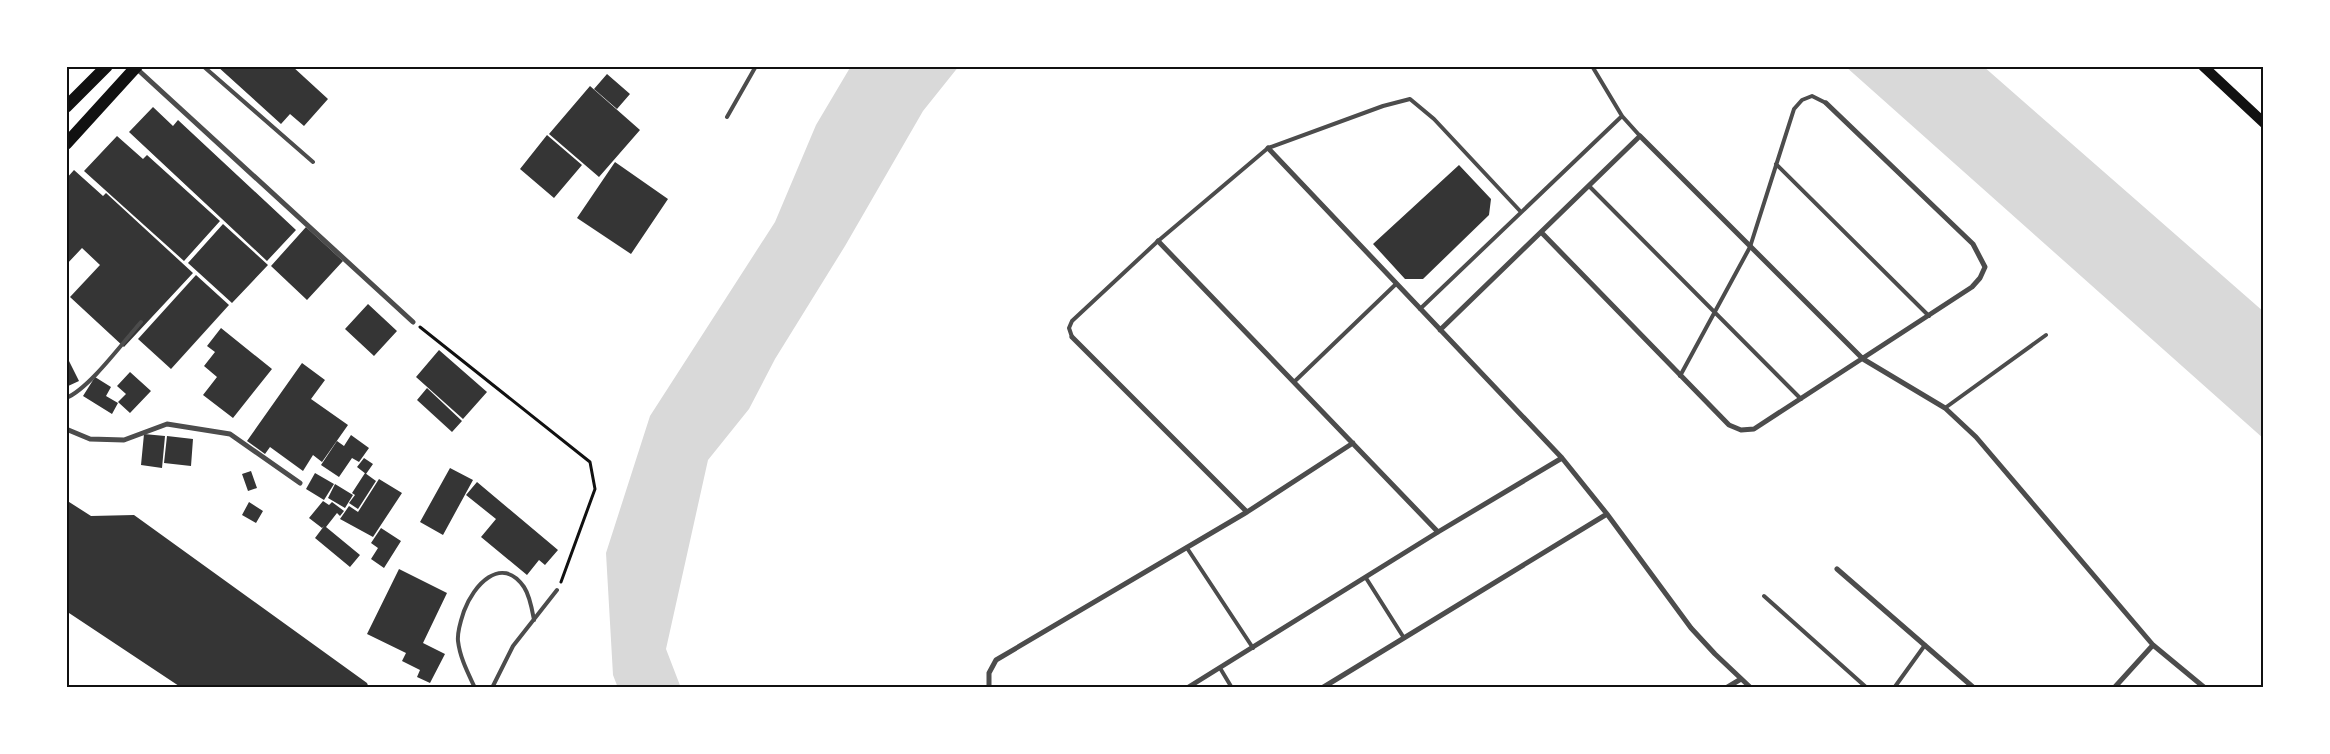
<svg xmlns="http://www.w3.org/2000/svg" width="2330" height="754" viewBox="0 0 2330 754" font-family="Lato,sans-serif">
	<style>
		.water { fill: #d9d9d9 }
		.building { fill: #353535 }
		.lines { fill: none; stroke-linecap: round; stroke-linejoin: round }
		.path { stroke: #111; stroke-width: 3 }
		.service { stroke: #4c4c4c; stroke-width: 4 }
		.minor { stroke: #4c4c4c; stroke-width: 5 }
		.secondary { stroke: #111; stroke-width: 10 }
		.primary { stroke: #111; stroke-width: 12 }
		.neatline { fill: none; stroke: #111; stroke-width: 2 }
	</style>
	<rect width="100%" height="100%" fill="#fff"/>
	<path class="water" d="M851,66H959L923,111L845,246L775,359L749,409L708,460L666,649L681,688H618L613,675L606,553L650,416L775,222L816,125Z
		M1845,66H1983L2264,312V439Z"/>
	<path class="building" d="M217,66H292L328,99L304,126L290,114L281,124Z
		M607,74L630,94L617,109L594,89Z
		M590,86L640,130L599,177L549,134Z
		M153,107L173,126L178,120L296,230L267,261L129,132Z
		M547,135L582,165L554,198L520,169Z
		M117,136L143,159L147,155L220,221L184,261L84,171Z
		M615,162L668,199L631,254L577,218Z
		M1459,165L1491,199L1489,215L1423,279H1405L1373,244Z
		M74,170L103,196L106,193L193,273L124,347L70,297L100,265L82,248L66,265V179Z
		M223,224L268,265L232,303L188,263Z
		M306,227L343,261L307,300L271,266Z
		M196,275L229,305L171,369L138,339Z
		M368,304L397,331L374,356L345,329Z
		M221,328L272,369L233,418L203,395L217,377L204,366L215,352L207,346Z
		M439,350L487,392L463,419L416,377Z
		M66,355L79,381L66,387Z
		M302,363L325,380L311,399L348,425L322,462L313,455L303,471L270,447L265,454L247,441Z
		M130,372L151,391L130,413L118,402L126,394L117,386Z
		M95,377L111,387L106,396L118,403L112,414L83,396Z
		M427,388L462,421L452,432L417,400Z
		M144,434L165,436L162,468L141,465Z
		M351,435L369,448L359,462L352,458L339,477L321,465L337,441L344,446Z
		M167,436L193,439L191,466L164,463Z
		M364,458L373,464L366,474L357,467Z
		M450,468L473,480L443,535L420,522Z
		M251,471L257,488L248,491L242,474Z
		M315,473L334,484L324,500L306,489Z
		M365,473L376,481L358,509L349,503L355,495L352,493Z
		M379,479L402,493L373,537L340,519L349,506L358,512Z
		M477,482L558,550L545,565L539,560L527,575L481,537L496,519L466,495Z
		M335,484L353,495L345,508L328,498Z
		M66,500L91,516L134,515L367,683L369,688H182L66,611Z
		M323,501L329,505L332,502L344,511L340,516L337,513L326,527L360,555L350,567L315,538L324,526L322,528L309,518Z
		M249,502L263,511L256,523L242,515Z
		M381,528L401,541L384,568L371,559L378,548L371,543Z
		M399,569L447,593L423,643L445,654L430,683L417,677L420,670L402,661L406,653L367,634Z"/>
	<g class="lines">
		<path class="path" d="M420,327L590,462L595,489L561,582"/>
		<path class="service" d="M203,66L313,162
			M1592,66L1622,116L1640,136
			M727,117L756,66
			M1776,164L1929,316
			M1589,186L1801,399
			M1420,309L1622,116
			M1072,337L1069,328L1072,321L1158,241L1268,148L1383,106L1410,99L1434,119L1521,212
			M1680,376L1750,247L1794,109L1802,100L1812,96L1826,103
			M1294,382L1396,284
			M66,398C89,389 124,341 141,322
			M1945,408L2046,335
			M1187,548L1253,648
			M1366,578L1404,638
			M1764,596L1867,688
			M1220,668L1232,688
			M475,688C468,673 460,658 458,641C457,631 461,620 464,611C473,586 501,554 524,587C530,596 532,609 534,620
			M492,688L513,646L557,590
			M1894,688L1925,645"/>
		<path class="minor" d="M136,68L413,322
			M1268,148L1562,458L1607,514L1691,628L1715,654L1751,688
			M1541,232L1729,425L1741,430L1754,429L1972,287L1980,278L1985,267L1973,244L1826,103
			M1158,241L1438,532
			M1440,330L1640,136L1863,359L1945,408L1976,437L2153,645L2205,688
			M1072,337L1247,512
			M66,429L90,439L124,440L167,424L230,434L300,483
			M1837,569L1974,688
			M989,688V673L996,660L1247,512L1353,443
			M1187,688L1438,532L1562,458
			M1322,688L1607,514
			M1726,688L1741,679
			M2114,688L2153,645"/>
		<path class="secondary" d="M2203,66L2264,123"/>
		<path class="primary" d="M66,107L107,66
			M66,144L137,66"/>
	</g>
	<rect width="2330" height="754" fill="none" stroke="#ffffff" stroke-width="135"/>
	<rect x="68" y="68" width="2194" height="618" class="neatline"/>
</svg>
